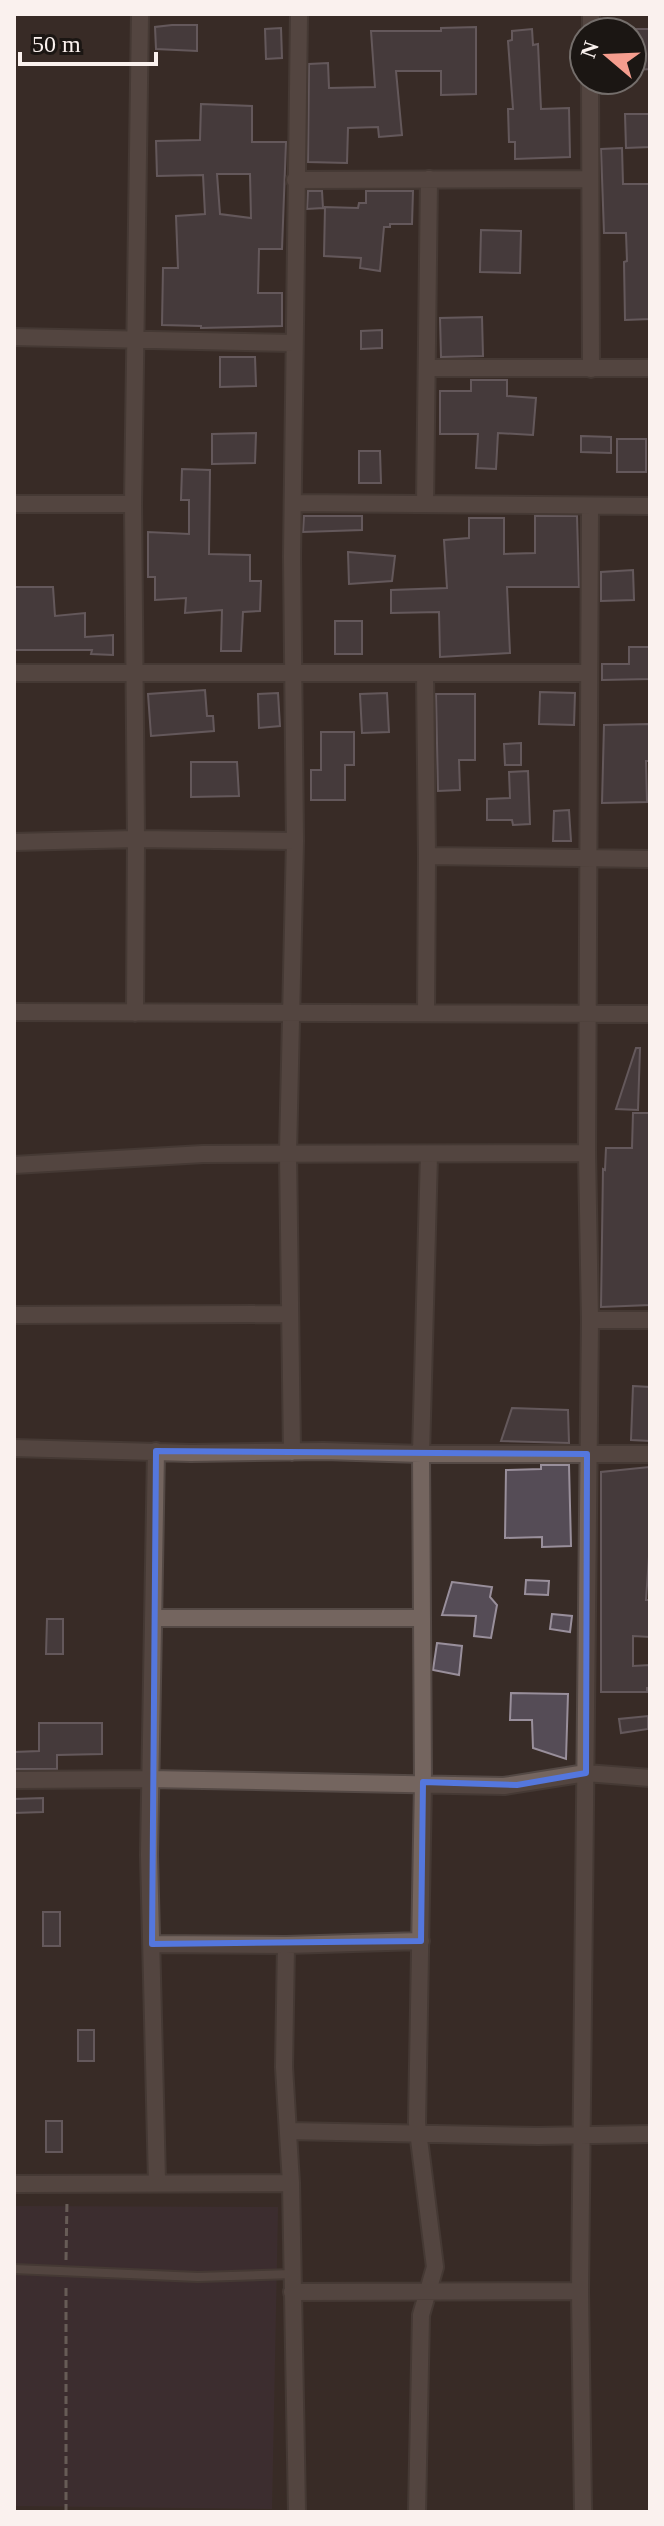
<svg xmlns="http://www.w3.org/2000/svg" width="664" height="2526" viewBox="0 0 664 2526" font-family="Georgia,serif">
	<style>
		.commercial { fill: #42303a }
		.building { fill: #554c56; stroke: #998f9b; stroke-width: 2; fill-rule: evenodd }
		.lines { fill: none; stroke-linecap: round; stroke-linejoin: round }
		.service-casing { stroke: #544945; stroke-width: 12 }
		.minor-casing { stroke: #544945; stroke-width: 20 }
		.path { stroke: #a19793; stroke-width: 3; stroke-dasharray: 8 4; stroke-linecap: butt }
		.service { stroke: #74655f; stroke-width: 8 }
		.minor { stroke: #74655f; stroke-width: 16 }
		.marked { fill: none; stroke: #5477de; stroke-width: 6; stroke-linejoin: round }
	</style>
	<rect width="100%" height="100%" fill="#382c27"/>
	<path class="commercial" d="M14,2206L278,2207L272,2509L14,2506Z"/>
	<path class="building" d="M172,25H197V51L156,49L155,27Z
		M476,27V94L441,95V71H396L402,135L379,137L378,127L348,128L347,163L308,162L309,64L328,63L329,88L375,87L371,31H441V28Z
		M281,28L282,58L266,59L265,29Z
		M532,29L533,45L538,44L541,109L569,108L570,157L515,159V142H509L508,109H513L508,41L512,40V31Z
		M634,29H650V69L636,70Z
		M201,104L252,106V142H286L282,249H259L258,293H282V326L201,328V326L162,325L163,268H178L176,216L205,214L203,175L157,176L156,141L200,140ZM217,174H250L251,218L220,214Z
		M625,114H650V147L626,148Z
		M622,148L623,184H650V319L625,320L624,262L627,261L626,233H604L601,149Z
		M308,191H322L323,208L307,209Z
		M366,191H413L412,224H390V227H384L380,271L360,268L361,258L324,256L325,207L358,208L359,203H366Z
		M481,230L521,231L520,273L480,272Z
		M482,317L483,356L441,357L440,318Z
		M382,330V348L361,349V331Z
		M220,357H255L256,386L220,387Z
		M471,380H507V396L536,398L533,435L498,433L496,469L476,468L478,434H440V391H471Z
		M256,433L255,463L212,464V434Z
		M581,436L611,437V453L581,452Z
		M617,439H646V472H617Z
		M359,451H380L381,483H359Z
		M182,469L210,470L209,554L250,555V581H261L260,611L243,612L241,651H221L222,610L185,613L186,598L155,600V577H148V532L189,534V500H181Z
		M304,516H362V530L303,532Z
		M535,516H577L579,587H507L510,653L440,657L439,612L391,613V590L447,588L444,540L469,538V518H504V554L535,553Z
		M348,552L395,556L392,581L349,584Z
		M633,570L634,600L601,601V572Z
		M14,587H53L55,616L85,613V637L113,635V655L91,654L92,650H14Z
		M335,621H362V654H335Z
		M629,647H650V679L602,680V664H629Z
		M205,690L207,716H213L214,731L151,736L148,694Z
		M540,692L575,693L574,725L539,724Z
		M278,693L280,726L259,728L258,694Z
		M387,693L389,732L362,733L360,694Z
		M436,694H475V760H459L460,790L438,791Z
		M649,724V761H646L647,802L602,803L604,725Z
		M321,732H354V765H345V800H311V770H321Z
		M521,743V765H505L504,744Z
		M191,762H237L239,796L191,797Z
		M528,771L530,824L513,825L512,820H487V799L510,798L509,772Z
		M569,810L571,841H553L554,811Z
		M636,1048H640L638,1110L616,1109Z
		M633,1113H649L650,1305L601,1307L603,1169L605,1170L606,1148H632Z
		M633,1386L650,1387V1441L631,1440Z
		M512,1408L568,1410L569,1443L501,1441Z
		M541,1465H569L571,1546L542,1547V1537L505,1538L506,1470L541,1469Z
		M649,1467L650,1542L646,1600H650V1637L633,1636V1666L650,1665V1688H647V1692H601V1472Z
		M526,1580L549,1581L548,1595L525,1594Z
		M452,1582L492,1587L490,1597L497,1605L491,1638L474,1636L476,1616L442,1615Z
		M552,1614L572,1616L570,1632L550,1629Z
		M47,1619H63V1654H46Z
		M437,1643L462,1646L459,1675L433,1670Z
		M511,1693L568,1694L566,1759L533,1748L532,1720H510Z
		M648,1716V1729L621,1733L619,1719Z
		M39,1723H102V1754L57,1755V1769H14V1752L39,1751Z
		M43,1798V1812L14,1813V1799Z
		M43,1912H60V1946H43Z
		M78,2030H94V2061H78Z
		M46,2121H62V2152H46Z"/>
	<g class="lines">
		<defs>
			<path id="service" d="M14,2269L198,2277L293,2274"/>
			<path id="minor" d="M591,32V14
				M590,80L591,369
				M295,180L588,179
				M14,337L294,343
				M427,368H650
				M293,503L650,506
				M14,504H133
				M425,504L429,179
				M14,673H588
				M425,673L427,856L426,1013
				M14,842L136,839L295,841
				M427,856L650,859
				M14,1012L650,1014
				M135,1013L136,839L133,504L140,14
				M14,1165L203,1154L587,1153
				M14,1315L289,1314
				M590,1320H650
				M14,1448L191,1453L324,1451L421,1454H650
				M156,1451L149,1855L157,2182
				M292,1452L288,1153L295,841L292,557L299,14
				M153,1618H422
				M14,1780L150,1779L504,1786L586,1773L650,1778
				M152,1944L286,1945L421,1941
				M286,1945L284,2067L291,2183L297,2512
				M288,2131L538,2136L650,2134
				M14,2184L291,2183
				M292,2292L580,2291
				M417,2512L421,2315L435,2267L417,2123L423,1782L421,1454L429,1154
				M583,2512L580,2291L590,1320L587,1153L590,506"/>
		</defs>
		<use href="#service" class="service-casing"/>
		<use href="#minor" class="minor-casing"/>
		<path class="path" d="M66,2260L67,2200
			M66,2512V2284"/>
		<use href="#service" class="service"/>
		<use href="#minor" class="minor"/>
	</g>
	<path d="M0 0H664V2526H0ZM156,1451L587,1454L586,1773L517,1785L423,1782L421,1941L152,1944Z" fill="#382c27" fill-opacity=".55" fill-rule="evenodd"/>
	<path class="marked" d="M156,1451L587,1454L586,1773L517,1785L423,1782L421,1941L152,1944Z"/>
	<rect width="664" height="2526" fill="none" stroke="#faf1ee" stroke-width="32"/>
	<g transform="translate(608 56) rotate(289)"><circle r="38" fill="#1b1613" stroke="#746e6b" stroke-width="2"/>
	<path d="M0-6L14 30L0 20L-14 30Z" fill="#f59d8e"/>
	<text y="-12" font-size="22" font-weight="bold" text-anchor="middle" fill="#faf1ee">N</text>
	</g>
	<path d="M20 52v12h136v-12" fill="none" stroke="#faf1ee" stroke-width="4"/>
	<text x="32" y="52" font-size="24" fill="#faf1ee" stroke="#1b1613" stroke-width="6" paint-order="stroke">50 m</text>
</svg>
